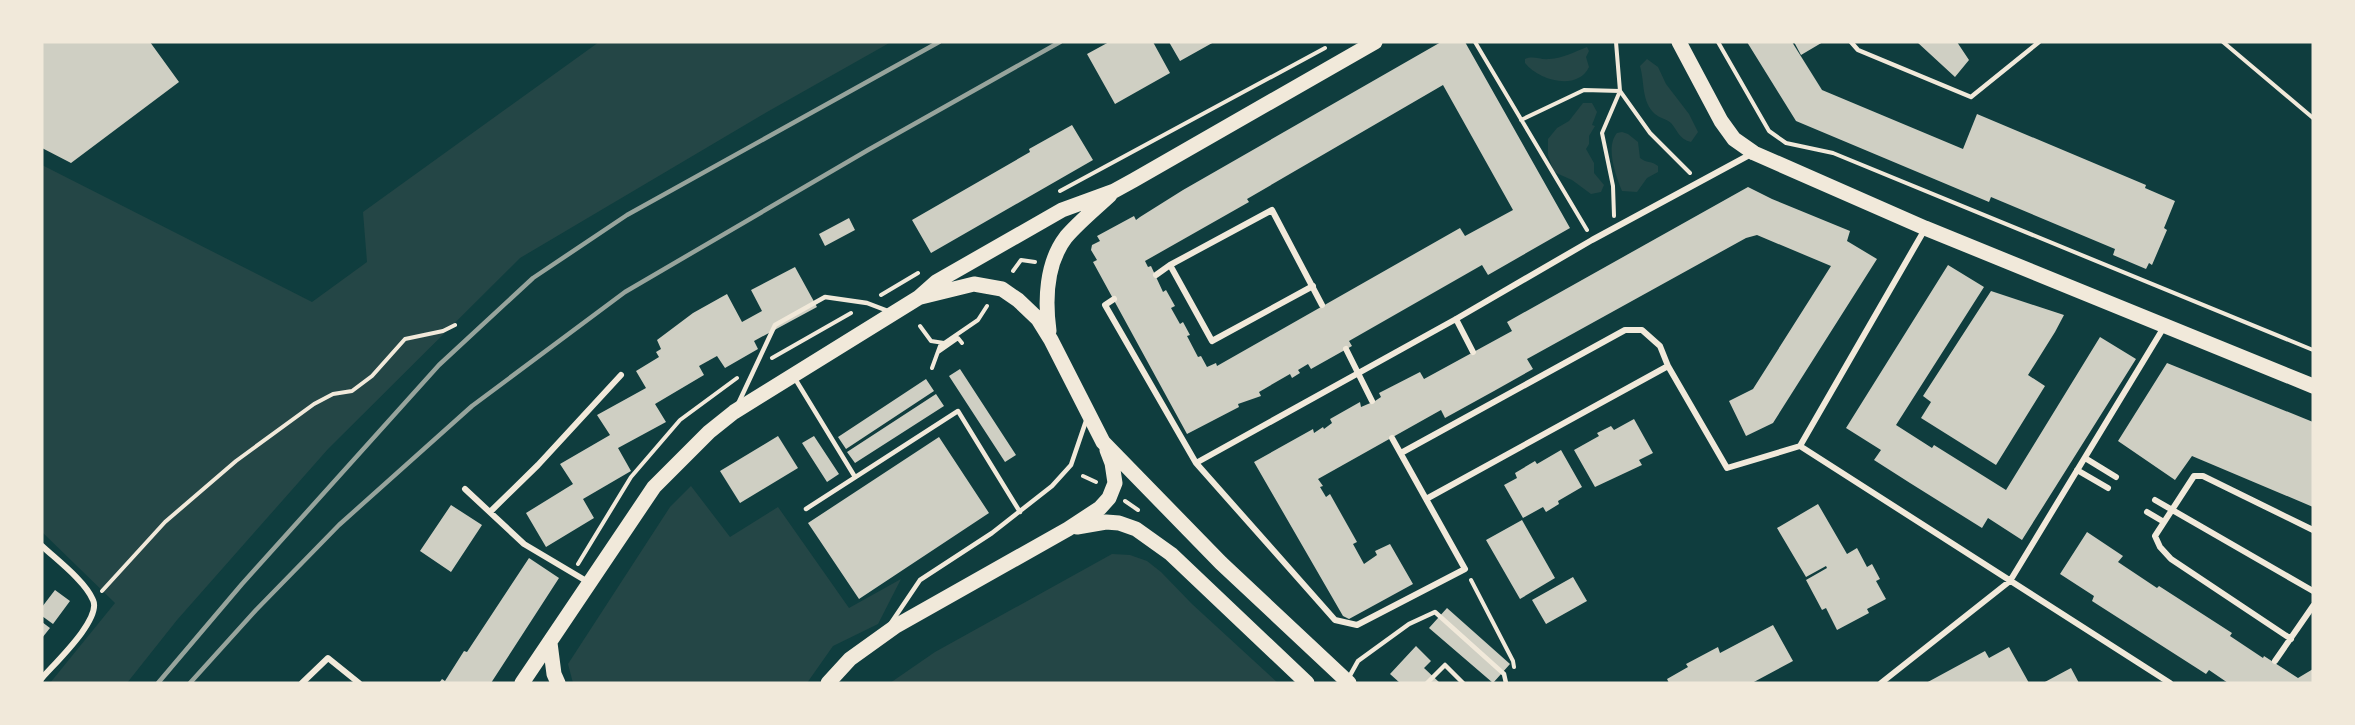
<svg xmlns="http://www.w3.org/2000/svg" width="2355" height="725" viewBox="0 0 2355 725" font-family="'Public Sans',sans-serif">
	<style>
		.green { fill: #244646 }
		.building { fill: #cfcfc3; fill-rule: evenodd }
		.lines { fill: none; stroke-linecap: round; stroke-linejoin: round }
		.path { stroke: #f1e9da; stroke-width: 4 }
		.service { stroke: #f1e9da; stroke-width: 4.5 }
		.minor { stroke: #f1e9da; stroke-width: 6 }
		.primary { stroke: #f1e9da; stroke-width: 15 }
		.rail { stroke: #97a49c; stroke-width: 4.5 }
	</style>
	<rect width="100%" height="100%" fill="#0f3d3e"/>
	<path class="green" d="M599,42H891L767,112L520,258L328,449L177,620L127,683H50L115,603L42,532V165L312,302L367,262L363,212Z
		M1587,47L1589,51L1586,57L1589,67C1578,91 1539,81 1525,63V59C1533,55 1540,60 1549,59C1564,58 1574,52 1587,47Z
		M1647,59L1658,67L1666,84L1689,114L1698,132L1691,142C1679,139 1678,131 1671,123C1667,119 1659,118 1655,114C1641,101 1645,83 1640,66Z
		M1583,103H1592L1597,112L1592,125L1595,126L1589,136V144L1586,149L1594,163V173L1604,185L1601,192L1591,194L1572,180L1554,172L1548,155V139L1557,128L1569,121Z
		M1622,132L1628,134L1638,142L1640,158C1646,163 1652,161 1658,166V172L1647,178L1637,192L1622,191C1616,176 1605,147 1617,133Z
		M691,486L730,537L778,507L849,608L901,579L878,624L833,646L807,683H573L568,664L670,507Z
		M1112,554L1130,555L1147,561L1161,572L1192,604L1278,683H890L935,652Z"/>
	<path class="building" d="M42,42H150L179,82L71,163L42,148Z
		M1109,42H1153L1170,73L1115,104L1087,54Z
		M1169,42H1214L1180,61Z
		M1441,42H1465L1570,228L1488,275L1482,265L1349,341L1352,346L1311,369L1308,364L1298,370L1300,373L1292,378L1290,374L1259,392L1261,396L1238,404L1239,407L1187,434L1093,262L1097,260L1091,250L1092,245L1100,241L1097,236L1134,216L1136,220L1140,217L1183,190ZM1443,85L1513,210L1465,236L1460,228L1217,366L1216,363L1207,367L1201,356L1198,357L1187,336L1190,335L1183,322L1180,324L1171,308L1175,306L1166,290L1163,292L1151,266L1148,267L1145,261L1249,202L1247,199Z
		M1747,42H1792L1822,90L1963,149L1977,114L2146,185L2145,188L2175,201L2164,228L2167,230L2152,265L2149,263L2146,269L2113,255L2115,249L1991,197L1989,202L1796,121Z
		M1794,42H1823L1801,55Z
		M1917,42H1957L1969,60L1955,77Z
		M1072,125L1093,160L931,253L912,220L1030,152L1029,149Z
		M1748,187L1772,199L1850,231L1847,241L1877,259L1773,423L1746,436L1729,401L1753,389L1831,266L1757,235L1746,238L1527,359L1533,369L1494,391L1445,418L1441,410L1318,479L1323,486L1320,487L1326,497L1330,494L1357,542L1353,544L1364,564L1377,555L1375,551L1390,544L1413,584L1349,619L1343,616L1254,462L1313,429L1314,433L1323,427L1324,429L1332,423L1330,419L1360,402L1361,407L1375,401L1381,397L1379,393L1420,372L1424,379L1512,331L1507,322Z
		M849,218L855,230L825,246L819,234Z
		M1948,265L1984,287L1896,425L1932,448L1934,445L2006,490L2100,337L2136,359L2022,540L1988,518L1982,528L1910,483L1874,460L1881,450L1846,428Z
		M795,267L817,307L754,341L758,349L725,368L717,356L699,366L704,375L655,404L666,422L618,448L631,471L583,499L594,518L546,547L526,513L573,484L560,464L610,435L597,415L646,388L636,371L659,357L656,352L661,349L657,340L693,313L727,294L742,322L762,311L751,290Z
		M1991,291L2064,315L2055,332L2028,375L2045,386L1996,465L1921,418L1931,402L1923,396Z
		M2167,363L2313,422V507L2192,456L2175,480L2118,441Z
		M960,369L1016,455L1005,462L949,376Z
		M926,379L934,391L846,449L838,437Z
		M936,394L944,406L855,463L847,452Z
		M1634,419L1653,453L1639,460L1642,465L1595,487L1574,450L1599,436L1597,433L1611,426L1614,430Z
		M778,436L798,468L740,503L720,471Z
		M814,436L839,474L827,482L802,443Z
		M939,437L989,513L859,599L808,523Z
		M1561,450L1582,487L1558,501L1559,504L1546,512L1543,507L1523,518L1504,485L1517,478L1515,473L1535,461L1537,464Z
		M1818,504L1847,554L1857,548L1867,567L1872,564L1880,579L1876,581L1886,599L1867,609L1869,613L1837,630L1826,608L1822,610L1806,580L1827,568L1826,566L1806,577L1777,528Z
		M451,505L482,525L451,572L420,551Z
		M1522,520L1555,578L1520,599L1486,540Z
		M2087,532L2123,556L2118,562L2157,588L2159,586L2232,633L2230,636L2263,658L2264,656L2298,678L2313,669V683H2228L2209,670L2206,674L2092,601L2094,596L2060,574Z
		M529,558L559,578L491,683H439L442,679L445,681L464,651L467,652Z
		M1573,577L1587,601L1546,624L1532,600Z
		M55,590L70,601L53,624L42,616V607Z
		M1447,608L1510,664L1493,683L1429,628Z
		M42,622L50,628L42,638Z
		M1773,625L1793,661L1752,683H1669L1667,679L1688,667L1686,664L1718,647L1720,653Z
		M1416,646L1431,661L1424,668L1440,683H1400L1390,674Z
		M2009,647L2029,683H1926L1985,651L1989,658Z
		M2071,668L2079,683H2043Z"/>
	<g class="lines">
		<path class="path" d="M1475,42L1587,230
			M1616,42L1620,91L1650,133L1690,173
			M1718,42L1769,131L1786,143L1833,153L2313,350
			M2223,42L2313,118
			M1521,120L1584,90L1620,91L1602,133L1613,186L1614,216
			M1060,191L1325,48
			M1013,271L1021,260L1035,262
			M881,295L918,273
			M920,326L931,341L944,343
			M938,352L958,338L962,343
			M772,358L851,313
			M932,368L940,346L978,320L987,306
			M1083,476L1096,482
			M1125,501L1138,510
			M578,564L631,477L680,420L737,378
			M1471,580L1513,661L1514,667
			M102,591L165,522L236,461L314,404L333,394L352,391L372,376L405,339L443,331L455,325"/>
		<path class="service" d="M1851,42L1858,50L1971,97L2039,42
			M794,377L855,477
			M738,404L775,325L825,297L867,303L888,311
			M806,509L958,411L1020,512
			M891,623L920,580L992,533L1052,486L1071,465L1087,418
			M1348,679L1358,661L1409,624L1435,612L1504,674L1506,683
			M1427,683L1445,665L1463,683"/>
		<path class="minor" d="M1156,275L1170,265
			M1313,286L1212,341L1170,265L1272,210L1322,305
			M1114,299L1105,305L1196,463L1335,620L1357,625L1465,569L1392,438
			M1456,319L1473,352
			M1346,349L1372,401
			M1668,366L1727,468L1800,446L1925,229
			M1800,446L2170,683
			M1401,453L1625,330H1642L1660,346L1668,366L1428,498
			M2085,458L2116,477
			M1196,463L1456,319L1592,240L1753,153
			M2077,470L2108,488
			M465,489L524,544L588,582
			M2155,500L2313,591
			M490,512L538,465L621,375
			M2147,512L2164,522
			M42,546C57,560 85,581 93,600C102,619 55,663 42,678
			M2291,639L2171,559L2160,547L2155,536L2194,476H2203L2313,530
			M2275,661L2313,606
			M302,683L328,658L359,683
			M1881,683L2010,581L2164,327"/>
		<path class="primary" d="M1679,42L1721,121L1734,139L1754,153L1925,228L2313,386
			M921,297L974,284L1002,289L1018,300L1038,319L1051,340L1103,442L1221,563L1349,683
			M1049,331C1045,301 1046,263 1066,237C1079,222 1095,209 1110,195
			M1077,527L1106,522L1119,523L1136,529L1171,554L1307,683
			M550,643L554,674L558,683
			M522,683L654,487L709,432L734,412L918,298L936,282L1062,210L1114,191L1134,180L1375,42
			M828,683L850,659L896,626L1068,529L1100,508L1109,498L1115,483L1112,463L1107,450"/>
		<path class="rail" d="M158,683L242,584L439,365L533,278L627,215L939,42
			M190,683L256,610L339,525L472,406L625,292L868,150L1060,42"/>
	</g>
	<rect width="2355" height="725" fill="none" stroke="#f1e9da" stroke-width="87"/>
</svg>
